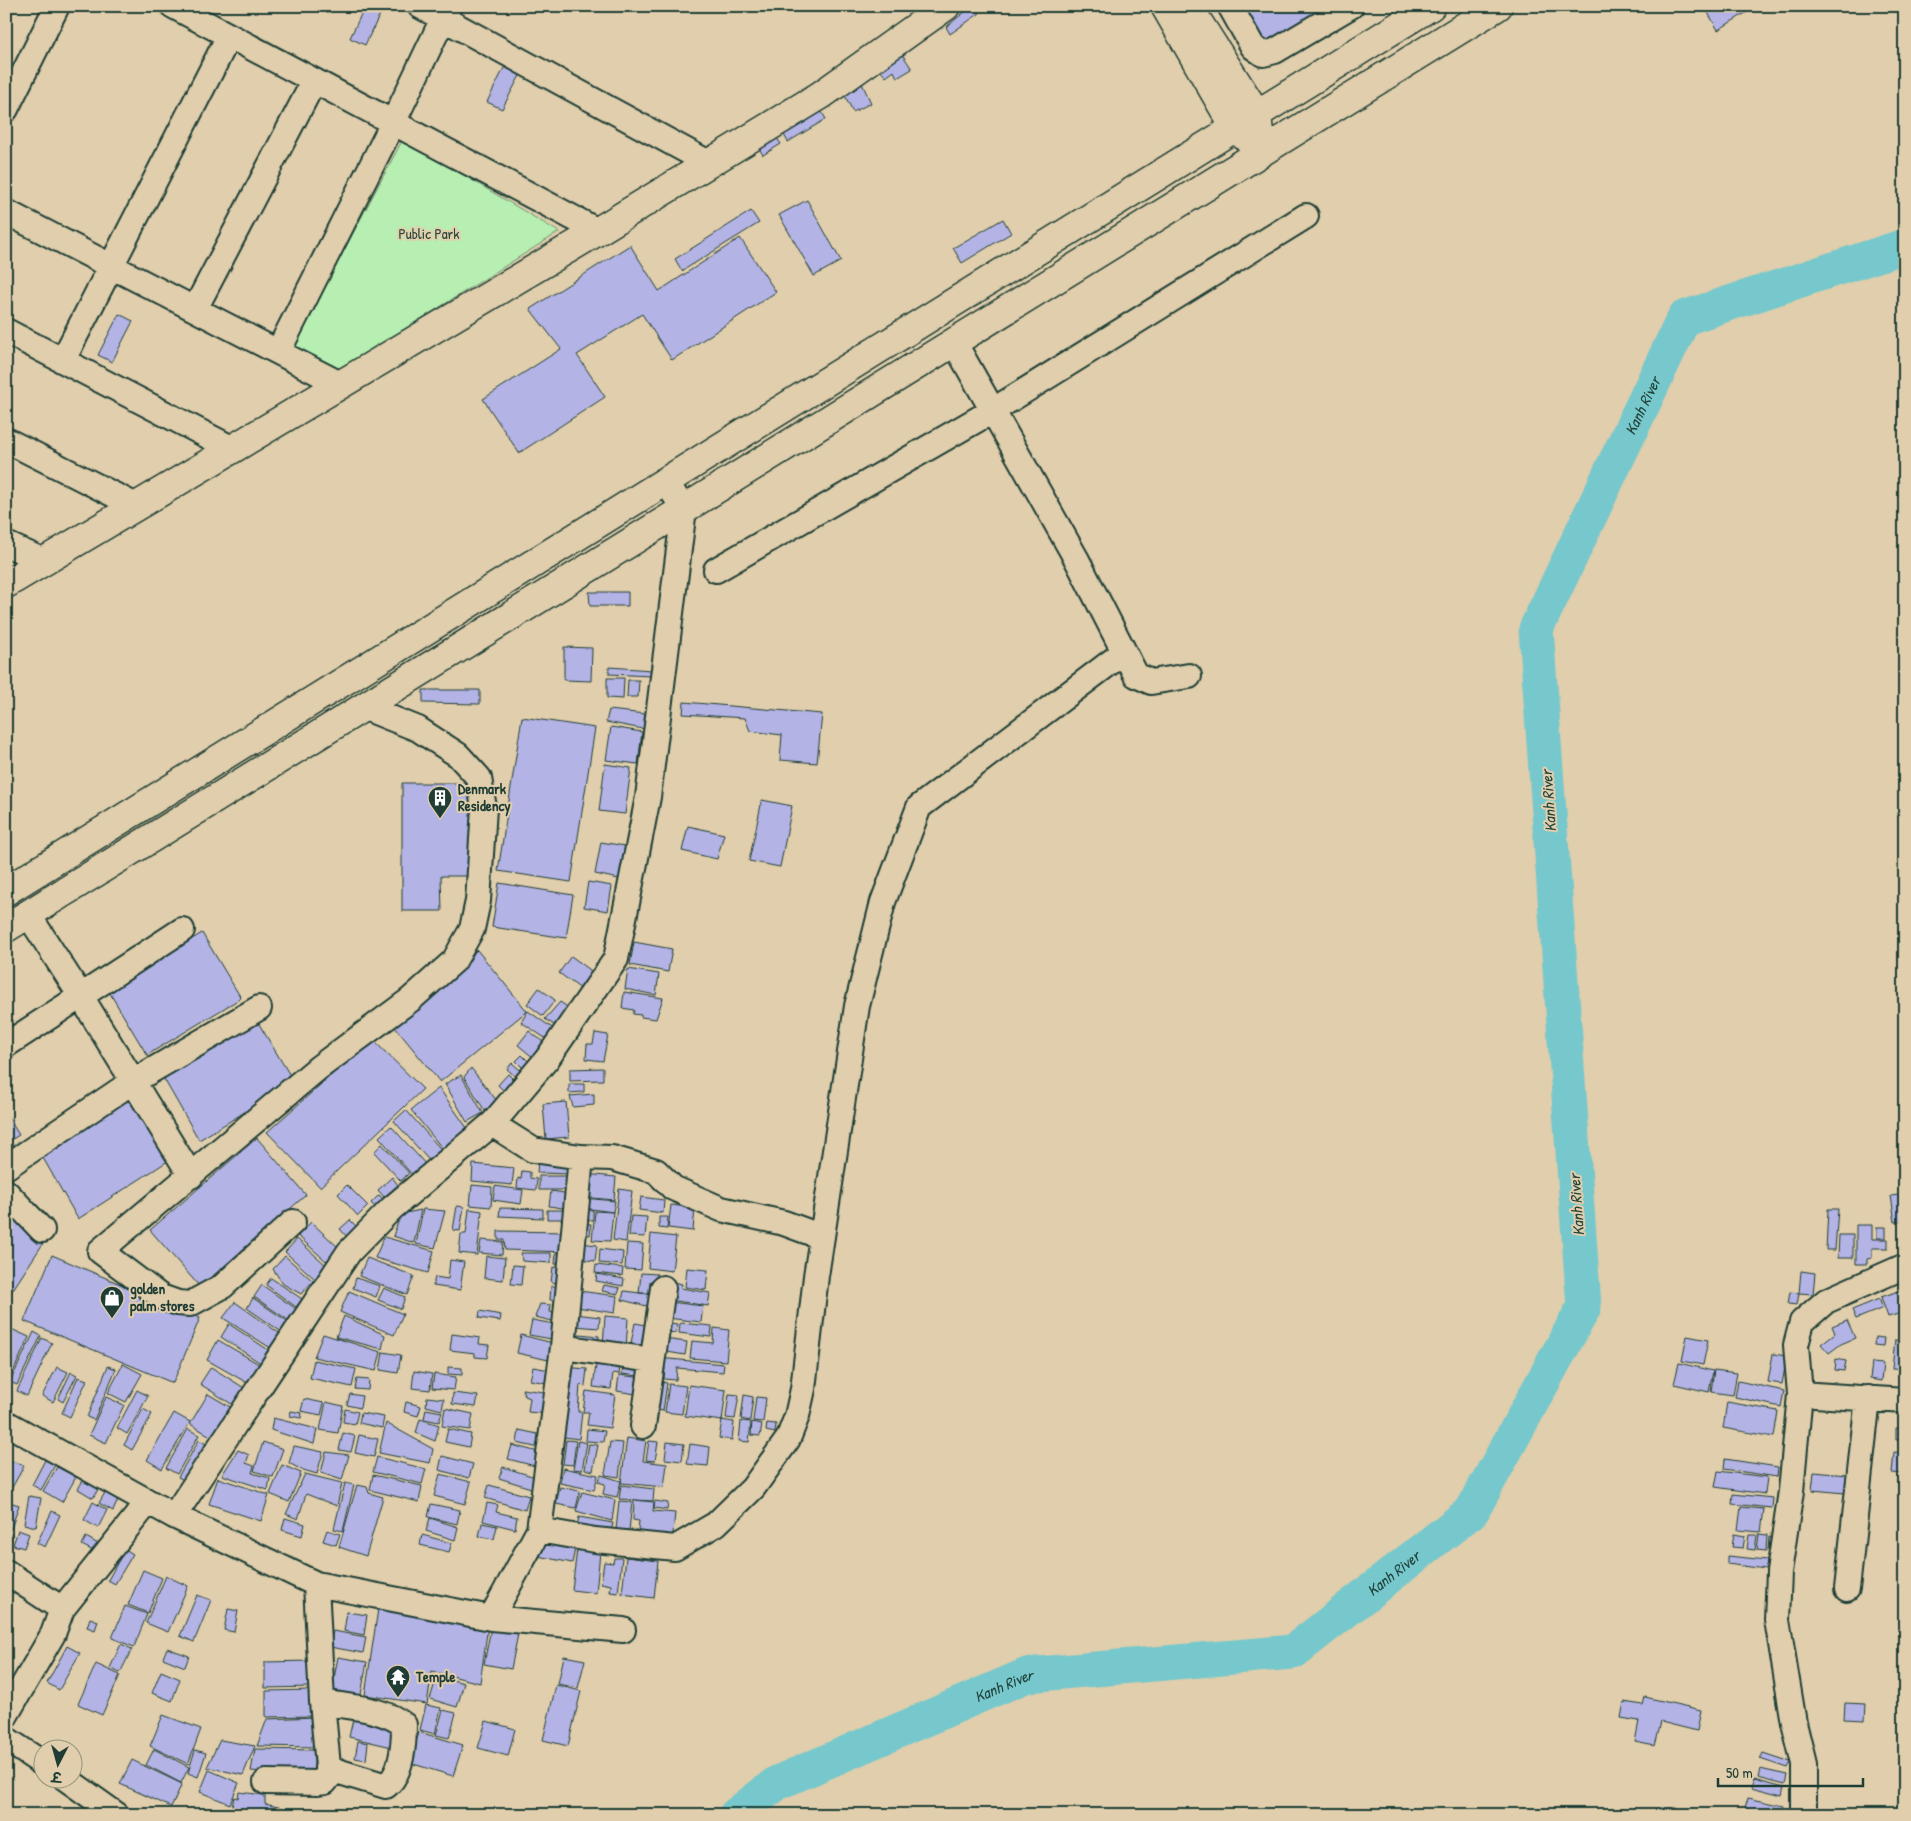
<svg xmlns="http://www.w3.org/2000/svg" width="1911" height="1821" viewBox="0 0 1911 1821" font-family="'Patrick Hand','Playpen Sans Deva',sans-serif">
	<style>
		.green { fill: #b7eeb1; stroke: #6b9672 }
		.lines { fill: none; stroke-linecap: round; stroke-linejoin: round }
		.river { stroke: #76c8cc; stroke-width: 35 }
		.building { fill: #b3b3e5; stroke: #1f3d34 }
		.street-casing { stroke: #1f3d34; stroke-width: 28 }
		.secondary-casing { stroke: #1f3d34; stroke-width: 31 }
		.street { stroke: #e0ceac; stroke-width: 24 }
		.secondary { stroke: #e0ceac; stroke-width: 28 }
		.labels { text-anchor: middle; stroke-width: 4; stroke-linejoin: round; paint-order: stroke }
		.park-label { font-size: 15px; fill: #27463a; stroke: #e0ceac }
		.poi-label { font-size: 15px; font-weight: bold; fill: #1f3d34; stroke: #e0ceac; text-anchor: start }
		.water-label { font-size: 16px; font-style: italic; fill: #23443c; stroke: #e0ceac }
	</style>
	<rect width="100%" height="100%" fill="#e0ceac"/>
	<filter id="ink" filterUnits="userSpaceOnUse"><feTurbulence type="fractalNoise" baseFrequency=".02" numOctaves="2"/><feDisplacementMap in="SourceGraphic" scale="10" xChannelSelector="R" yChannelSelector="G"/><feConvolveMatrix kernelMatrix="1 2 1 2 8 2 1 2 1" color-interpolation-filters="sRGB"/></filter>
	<g filter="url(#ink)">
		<path class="green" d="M403,139L559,232L335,373L289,354Z"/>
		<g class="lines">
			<path class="river" id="s1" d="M736,1815L777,1783L1027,1675L1293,1652L1472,1511L1584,1307L1536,629L1684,318L1905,246"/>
		</g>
		<path class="building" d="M296,6H307L305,11Z
			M365,6H384L365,45L350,38Z
			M972,6L980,13L950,34L946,27Z
			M1239,6H1334L1263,48Z
			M1704,6H1757L1718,30Z
			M902,54L912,69L897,78L894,71L886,77L880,70Z
			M508,60L524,68L502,109L487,102Z
			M860,79L871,103L853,112L841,87Z
			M816,103L826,119L788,142L779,126Z
			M774,134L781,144L763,155L757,145Z
			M807,200L841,261L814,276L779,215Z
			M751,211L759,223L682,271L675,259Z
			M1003,219L1011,233L962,263L953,248Z
			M740,238L776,292L672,360L642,314L577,355L605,397L519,453L483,399L561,349L530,309L630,245L659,291Z
			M119,314L133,321L112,362L98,355Z
			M589,592H628V606H590Z
			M564,647L592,648L591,681L564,680Z
			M609,667L652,670L651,676L609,674Z
			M607,678H624L623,699L607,698Z
			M628,680H639L638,697H627Z
			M423,690H480V704L423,703Z
			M684,702L822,714L817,763L780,760L782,735L750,731L745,718L683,714Z
			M609,710L645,714L643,729L606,722Z
			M522,717L595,728L571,882L498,871Z
			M611,727L642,732L638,764L606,760Z
			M605,764L631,768L625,814L599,811Z
			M402,783H477V876H441L442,911H402Z
			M762,800L792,806L780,867L749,861Z
			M688,826L724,834L717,859L682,851Z
			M601,842L625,846L619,879L595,874Z
			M588,882L612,886L608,911L584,907Z
			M499,883L573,895L566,938L492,927Z
			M202,933L241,998L147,1055L108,990Z
			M634,942L672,949L668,972L630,965Z
			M477,950L527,1011L440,1082L390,1021Z
			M571,956L597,975L585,992L559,973Z
			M628,969L659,974L656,995L625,989Z
			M539,988L555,1000L543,1016L527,1004Z
			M624,992L663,998L656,1019L641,1017V1015L633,1014L634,1010L622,1008Z
			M560,1002L575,1012L563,1031L545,1019Z
			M528,1011L561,1034L554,1044L521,1022Z
			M256,1019L294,1082L199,1140L160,1072Z
			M529,1031L551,1048L540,1063L518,1045Z
			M595,1033L608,1035L603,1061L586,1059L587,1044H593Z
			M372,1039L423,1089L320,1187L267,1132Z
			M522,1055L535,1068L529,1074L516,1061Z
			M512,1063L527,1076L521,1082L507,1069Z
			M471,1068L501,1106L488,1116L464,1077Z
			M603,1068V1080L570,1081V1069Z
			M508,1074L520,1086L510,1097L498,1085Z
			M461,1075L483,1113L467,1122L445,1084Z
			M569,1084H584V1092L569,1093Z
			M439,1088L472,1135L446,1153L411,1110Z
			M594,1094V1105L573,1107L570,1096Z
			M131,1095L171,1159L78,1219L39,1151Z
			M566,1102L569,1137L546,1139L543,1104Z
			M406,1110L446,1155L434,1166L394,1121Z
			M6,1114L19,1135L6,1143Z
			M391,1126L428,1167L415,1178L379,1137Z
			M257,1138L306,1195L200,1287L150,1230Z
			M382,1144L409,1173L401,1181L374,1152Z
			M538,1160L573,1161V1174L537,1173Z
			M473,1164L514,1168L512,1185L472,1181Z
			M522,1171L530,1172V1178L537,1179L536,1190L517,1188L518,1178L521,1179Z
			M585,1174L616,1177L614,1200L582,1197Z
			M539,1176H572V1190H539Z
			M392,1177L398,1185L384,1197L378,1190Z
			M347,1185L368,1206L358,1216L338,1194Z
			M472,1185L492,1187L491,1207L470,1205Z
			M495,1186L523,1190L521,1204L493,1200Z
			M619,1189L632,1191L626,1242L613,1240Z
			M551,1191L571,1194L569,1209L549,1206Z
			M1905,1194V1221L1895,1222L1891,1196Z
			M379,1195L387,1203L379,1211L371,1203Z
			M641,1197L664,1200L663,1213L639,1210Z
			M584,1198L615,1201L613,1212L583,1208Z
			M671,1205L695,1208L693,1231L668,1228Z
			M457,1206L464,1207L460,1231L453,1230Z
			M500,1208L543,1209V1218L499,1216Z
			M423,1209L445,1211L435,1248L416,1244Z
			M469,1209L482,1211L477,1255L459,1253L461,1234H466Z
			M580,1209L593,1210V1220H580Z
			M1828,1209H1838L1835,1250H1826Z
			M421,1210L414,1243L393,1236L401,1214Z
			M547,1210H567V1219H547Z
			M595,1211L613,1212L610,1241L592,1240Z
			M6,1212L46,1239L6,1300Z
			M631,1216L647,1217L645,1237L629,1236Z
			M659,1217H668L667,1229L659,1228Z
			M350,1220L359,1229L349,1239L340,1229Z
			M311,1222L339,1248L326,1261L298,1236Z
			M578,1223L591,1224L590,1235L577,1234Z
			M1856,1225H1872V1239H1888V1248H1872V1258L1867,1259V1264H1856Z
			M1877,1227H1886V1238H1877Z
			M498,1231L568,1232V1252L505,1250L504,1240H498Z
			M651,1234L676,1237L672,1271L648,1268Z
			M1839,1235H1853V1258H1838Z
			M384,1237L434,1251L428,1273L375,1258Z
			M297,1239L327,1266L315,1279L285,1252Z
			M481,1240L503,1242L502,1255L479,1253Z
			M581,1243L597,1245L595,1261L579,1259Z
			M627,1243L643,1244L641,1270L625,1269Z
			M600,1249L623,1252L622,1265L599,1263Z
			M521,1253H551V1263L522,1261Z
			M556,1253L570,1255L569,1265L555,1264Z
			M52,1255L200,1318L173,1383L24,1321Z
			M285,1256L313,1281L301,1294L283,1284L273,1269Z
			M486,1256L505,1258L503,1280L484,1278Z
			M367,1258L414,1276L407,1295L359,1276Z
			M450,1260L464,1262L460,1290L433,1286L435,1277L448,1279Z
			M513,1265L523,1266L521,1285L511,1284Z
			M596,1265L623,1268L622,1276L595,1273Z
			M553,1267L569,1269L567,1285L551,1282Z
			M687,1268L708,1270L706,1290L685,1287Z
			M1801,1271L1815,1273L1813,1294L1799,1293Z
			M641,1273L657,1274V1281H650L649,1293H639Z
			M597,1274L624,1279L623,1286L596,1281Z
			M271,1278L302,1299L296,1307L266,1285Z
			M356,1278L380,1286L376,1297L353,1288Z
			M673,1282L682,1284L681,1288L710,1293L708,1306L670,1300Z
			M262,1285L302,1313L294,1324L254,1297Z
			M604,1285L620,1288L618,1294L602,1291Z
			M551,1286L565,1287L564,1301L550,1300Z
			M384,1288L405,1297L401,1309L378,1300Z
			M1905,1289V1312L1888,1317L1881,1297Z
			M349,1291L403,1314L394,1335L340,1312Z
			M579,1291L617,1296L615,1313L577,1307Z
			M624,1291L656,1295L655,1308L622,1300Z
			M1790,1292L1799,1293L1797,1305L1788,1304Z
			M253,1298L293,1325L286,1335L247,1308Z
			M1879,1299L1883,1308L1856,1319L1852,1310Z
			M235,1302L286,1338L277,1352L223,1318Z
			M670,1302L703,1306L701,1322L667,1318Z
			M540,1304L551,1305L550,1312L563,1314L561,1323L535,1317Z
			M480,1311L501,1315L500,1321L479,1318Z
			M575,1314L600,1317L599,1328L574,1326Z
			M344,1316L385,1335L382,1349L336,1337Z
			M605,1316L628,1318L626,1348L603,1347Z
			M532,1320L560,1325L557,1340L529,1335Z
			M1847,1320L1855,1338L1841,1344L1829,1353L1821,1344L1835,1333L1832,1326Z
			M662,1322L677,1324L676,1333L660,1331Z
			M635,1323L652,1326L647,1351L630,1348Z
			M680,1323L712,1326L711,1337L679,1333Z
			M229,1324L276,1355L268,1368L221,1337Z
			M9,1328L29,1337L9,1381L6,1380V1333Z
			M714,1328L729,1330L726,1361L690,1358L692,1341L713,1343Z
			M34,1332L41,1336L17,1385L10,1382Z
			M570,1333L599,1336L598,1349L570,1345Z
			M323,1334L381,1352L376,1371L314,1357Z
			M452,1334L480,1338L479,1344L489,1345L487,1358L475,1357V1353L450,1350Z
			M521,1335L557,1344L553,1361L517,1353Z
			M1687,1336L1708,1340L1703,1365L1682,1361Z
			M1875,1337L1884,1338L1883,1346L1874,1345Z
			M42,1338L52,1343L27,1396L17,1391Z
			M657,1338L687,1342L685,1355L655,1350Z
			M218,1340L262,1366L251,1385L207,1360Z
			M1895,1340L1905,1341V1370L1892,1369Z
			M383,1352L401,1355L398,1373L380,1370Z
			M1773,1354L1787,1356L1782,1384L1768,1382Z
			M597,1357L621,1360L619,1374L613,1373L611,1389L593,1387Z
			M658,1358L724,1364L723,1372L677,1368L676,1380L664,1379L665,1367L657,1366Z
			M624,1359L648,1362L647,1377L622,1374Z
			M1836,1359L1846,1361L1844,1371L1835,1370Z
			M314,1360L356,1369L352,1387L310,1378Z
			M1679,1363L1713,1371L1709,1392L1674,1384Z
			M1872,1363L1883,1364L1881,1381L1870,1379Z
			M123,1364L142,1374L126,1402L108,1393Z
			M108,1366L116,1369L94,1420L87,1417Z
			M57,1367L68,1372L53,1402L42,1396Z
			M211,1367L249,1391L238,1408L200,1384Z
			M448,1367L462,1368V1375L448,1374Z
			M533,1367L550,1370L547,1383L530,1380Z
			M563,1367L587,1369L585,1386L580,1385L578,1412H582L579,1439L556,1436Z
			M1714,1370L1737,1373L1733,1395L1711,1392Z
			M414,1371L432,1374L430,1390L412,1388Z
			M71,1372L77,1375L63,1402L58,1399Z
			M434,1374L456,1377L454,1390L432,1388Z
			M619,1375L644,1378L642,1395L617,1391Z
			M78,1377L87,1380L70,1417L62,1413Z
			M357,1379L369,1380L368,1390L355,1389Z
			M654,1381L667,1383L663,1411L650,1409Z
			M1738,1381L1784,1391L1781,1407L1735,1397Z
			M669,1384L686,1386L682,1414L665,1412Z
			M689,1385L726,1390L722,1421L685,1416Z
			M522,1389L551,1393L549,1414L528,1412L530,1398L525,1396Z
			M137,1390L148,1396L127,1434L117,1428Z
			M586,1391L615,1395L610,1428L587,1425L589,1412H583Z
			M453,1393L478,1396L476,1407L452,1404Z
			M208,1394L237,1411L219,1441L190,1424Z
			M350,1394L362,1396L360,1408L347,1405Z
			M729,1394L739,1395L735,1419L726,1418Z
			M744,1395L753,1397L750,1421L741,1419Z
			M106,1397L124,1405L106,1443L89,1435Z
			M427,1397L444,1399L442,1410L426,1406Z
			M756,1397L766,1398L763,1422L753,1421Z
			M304,1399L324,1403L321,1415L301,1411Z
			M326,1402L343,1406L338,1433L320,1430Z
			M406,1402L421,1406L418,1416L404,1412Z
			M1727,1402L1778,1411L1774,1437L1723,1428Z
			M445,1408L473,1414L470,1430L442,1426Z
			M143,1409L152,1414L132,1450L124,1445Z
			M345,1409L358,1412L355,1424L343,1422Z
			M426,1409L442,1412L439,1422L424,1419Z
			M291,1411L302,1413L301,1418L290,1416Z
			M174,1413L190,1422L162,1469L147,1460Z
			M361,1413L384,1417L382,1428L359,1423Z
			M273,1418L317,1429L314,1444L271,1430Z
			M420,1419L439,1425L435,1441L416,1433Z
			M722,1420L734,1422L732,1440L719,1438Z
			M741,1421L751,1422L749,1442L739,1441Z
			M752,1422L762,1424L760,1436L751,1435Z
			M386,1423L433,1449L430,1463L379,1453Z
			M767,1423L776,1424L775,1433L766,1431Z
			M1896,1428H1905V1439H1896Z
			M188,1429L199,1435L177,1474L166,1468Z
			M448,1429L471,1434L469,1447L445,1442Z
			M587,1429L605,1431L603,1442L586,1441Z
			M519,1430L547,1436L544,1449L517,1443Z
			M343,1433L355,1436L351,1452L339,1450Z
			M359,1435L378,1439L374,1457L355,1453Z
			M627,1438L646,1441L643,1461L667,1464L664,1487L621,1483Z
			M199,1440L212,1447L191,1484L178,1477Z
			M566,1440L576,1441L573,1465L563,1464Z
			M578,1441L587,1443L582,1470L573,1469Z
			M649,1441L658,1442L655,1461L646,1460Z
			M263,1442L283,1449L273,1477L254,1471Z
			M610,1442L623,1443L619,1477L605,1475Z
			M667,1442L684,1444L682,1461L665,1459Z
			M589,1444L598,1445L593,1471L585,1469Z
			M690,1444L710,1447L708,1466L687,1464Z
			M512,1445L542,1453L539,1467L508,1459Z
			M294,1446L323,1452L317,1474L300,1469L289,1463Z
			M238,1450L249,1455L246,1463L254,1466L252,1473L270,1478L268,1490L222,1475Z
			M326,1452L349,1455L342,1480L321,1473Z
			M1894,1452L1905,1453V1474L1892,1473Z
			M442,1456L473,1464L469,1478L439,1470Z
			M377,1457L426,1469L422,1484L373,1472Z
			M1725,1459L1778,1467L1777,1477L1724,1469Z
			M45,1460L55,1465L41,1490L32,1485Z
			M13,1461L24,1466L9,1493L6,1491V1474Z
			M282,1465L301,1473L289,1502L270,1494Z
			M57,1467L76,1477L62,1502L43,1491Z
			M503,1467L535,1477L531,1488L499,1478Z
			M563,1468L598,1475L594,1490L560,1483Z
			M1718,1471L1767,1477L1765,1494L1715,1487Z
			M1814,1472L1858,1476L1857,1494L1812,1490Z
			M305,1474L342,1483L337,1506L306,1494L298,1519L286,1514Z
			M440,1474L471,1482L465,1504L434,1496Z
			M373,1475L422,1486L419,1502L370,1490Z
			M601,1475L621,1481L617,1497L603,1494L605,1484L598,1482Z
			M85,1477L100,1486L93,1498L78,1489Z
			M218,1478L269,1495L261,1521L209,1504Z
			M345,1483L354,1485L343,1531L334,1529Z
			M357,1485L367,1487L369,1493L383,1497L366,1556L339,1547Z
			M489,1485L529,1496L525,1510L485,1498Z
			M621,1485L654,1489L653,1501L619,1499Z
			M560,1487L580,1491L576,1508L556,1504Z
			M106,1491L119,1498L113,1511L99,1503Z
			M582,1492L615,1500L612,1521L576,1511Z
			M1733,1494L1773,1498L1772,1508L1732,1504Z
			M29,1496L41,1498L36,1527L24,1524Z
			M634,1500L654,1502L653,1511L675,1513L672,1543L637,1539L639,1521L633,1520Z
			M6,1501L19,1505L11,1529L6,1528Z
			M619,1501L632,1502L629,1531L616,1530Z
			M655,1501L668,1503L667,1510L654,1508Z
			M93,1502L107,1510L98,1528L84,1520Z
			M487,1503L498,1505L496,1512L517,1517L515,1529L483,1521Z
			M431,1504L460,1510L457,1524L428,1517Z
			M1741,1507L1764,1509L1761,1532L1738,1530Z
			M52,1511L60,1515L45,1547L37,1543Z
			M579,1517L613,1523L610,1537L576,1531Z
			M285,1518L305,1524L302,1536L282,1530Z
			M430,1518L458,1527L455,1540L426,1531Z
			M482,1523L497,1526L494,1539L479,1536Z
			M18,1530L29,1534L24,1548L13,1545Z
			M327,1530L340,1534L336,1545L323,1541Z
			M6,1533L12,1535L10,1543L6,1542Z
			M1734,1534L1745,1536L1743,1548L1732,1547Z
			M1759,1534L1767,1535L1766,1551L1757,1550Z
			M422,1535L452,1543L449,1552L420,1545Z
			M1749,1535H1757L1755,1550L1747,1549Z
			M86,1537L100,1545L95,1552L82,1545Z
			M1769,1537L1776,1538L1775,1551L1768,1550Z
			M541,1542L575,1549L572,1563L538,1556Z
			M125,1549L133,1554L115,1584L108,1580Z
			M577,1549L600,1552L596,1593L572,1590Z
			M1727,1556L1767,1560L1766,1569L1727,1564Z
			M626,1557L658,1561L654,1598L622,1594Z
			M614,1558H622L618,1593L610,1592L611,1585L601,1583L604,1562L613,1563Z
			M143,1570L162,1578L148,1613L128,1605Z
			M166,1576L188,1586L168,1632L146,1623Z
			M197,1595L211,1600L194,1642L180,1636Z
			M125,1606L147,1614L134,1647L112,1638Z
			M228,1609L238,1611L234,1632L224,1630Z
			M378,1609L488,1626L480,1683L432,1671L427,1704L365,1695Z
			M347,1612L367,1615L364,1635L344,1631Z
			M90,1618L98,1621L95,1630L87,1627Z
			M491,1628L518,1634L511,1669L484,1664Z
			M333,1631L366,1637L363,1653L330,1647Z
			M121,1644L132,1649L120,1673L110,1668Z
			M67,1646L80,1653L59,1690L47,1683Z
			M167,1648L189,1656L185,1667L163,1658Z
			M564,1656L585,1660L578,1688L558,1684Z
			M338,1657L367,1662L359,1705L330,1700Z
			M310,1661L311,1687L265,1688V1662Z
			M96,1664L120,1675L102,1715L78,1704Z
			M161,1671L180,1679L172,1701L152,1693Z
			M437,1676L464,1683L457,1707L430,1699Z
			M556,1685L581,1691L568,1746L543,1740Z
			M312,1690V1716L266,1717V1691Z
			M1645,1697L1701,1710L1697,1731L1661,1722L1655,1746L1635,1742L1639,1721L1621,1718L1624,1702L1643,1705Z
			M1845,1703L1866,1704L1865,1720L1844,1719Z
			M426,1705L441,1708L435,1734L420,1730Z
			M443,1710L456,1713L449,1738L436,1735Z
			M163,1715L201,1729L188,1764L150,1746Z
			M354,1715L397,1725L392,1747L349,1737Z
			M315,1717V1747L257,1746L267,1719Z
			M486,1721L515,1729L508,1756L478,1748Z
			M419,1732L463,1745L453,1776L410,1763Z
			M220,1740L255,1746L243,1775L207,1767Z
			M358,1741L368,1743L366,1760L355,1758Z
			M154,1749L189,1767L181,1783L146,1765Z
			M255,1749L314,1750V1776L251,1771Z
			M195,1750L206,1753L198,1777L188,1773Z
			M1763,1753L1790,1762L1787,1768L1760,1759Z
			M132,1760L182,1784L171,1807L120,1784Z
			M1760,1769L1787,1775L1785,1784L1758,1777Z
			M209,1770L239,1783L230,1804L200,1792Z
			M1754,1779L1784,1787L1782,1796L1751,1788Z
			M239,1792L265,1795V1804L296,1811L295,1815H230L234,1797L238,1798Z
			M1748,1798L1784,1806L1782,1815H1767L1745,1809Z"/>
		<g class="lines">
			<defs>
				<path id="street" d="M173,6L598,231
					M420,6L707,162
					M1230,6L1253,47L1263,54L1275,51L1351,6
					M6,109L57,6
					M6,212L340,384
					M195,309L314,81
					M6,331L231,448
					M954,342L1077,560L1136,675L1151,682L1189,676
					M278,352L393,123L449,6
					M63,360L229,36
					M6,440L136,506
					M6,544L44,561
					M716,570L992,411L1306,216
					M28,914L82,998L191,1176
					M6,1045L182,930
					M581,1157L612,1158L656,1171L673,1188L721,1209L784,1223L822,1237
					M6,1167L132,1082L259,1008
					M6,1192L42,1230
					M293,1222L223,1286L190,1304L178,1303L161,1297L100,1251L318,1068L410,1000L454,961L472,929L478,901L484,808L479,778L458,755L418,729L363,707
					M563,1347L651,1360
					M1800,1394L1905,1401
					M6,1423L174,1516L316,1584L491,1618L623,1630
					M643,1426L663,1288
					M174,1516L349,1252L392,1208L493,1123L547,1059L616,959L648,797L684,509L666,482
					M539,1530L595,1540L675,1548L716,1524L753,1488L788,1439L797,1416L803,1389L816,1276L857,1006L883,902L919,807L1124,652
					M6,1572L62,1609
					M1847,1589L1868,1398
					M491,1618L539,1530L563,1347L581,1157L533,1150L492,1124
					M322,1702C347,1707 384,1708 404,1725C404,1744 402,1774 386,1786L327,1768
					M6,1715L53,1634L62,1609L148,1502
					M6,1739L42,1763
					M65,1778L117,1815
					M266,1782L318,1783L325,1782L329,1777L322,1702L316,1584
					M1804,1815V1764L1794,1723L1777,1620L1779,1572L1791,1491L1800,1394L1796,1345L1802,1322L1826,1301L1905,1266"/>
				<path id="secondary" d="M1165,6L1235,128L1248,139
					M1188,6L1257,114L1259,133
					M6,584L598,231L821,95L946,6
					M6,891L1431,6
					M6,928L1498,6"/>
			</defs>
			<use href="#street" class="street-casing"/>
			<use href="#secondary" class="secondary-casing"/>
			<use href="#street" class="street"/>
			<use href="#secondary" class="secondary"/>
		</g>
	</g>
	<defs>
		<symbol id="building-pin" viewBox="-11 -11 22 30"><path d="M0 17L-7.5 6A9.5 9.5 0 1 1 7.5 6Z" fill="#1f3d34" stroke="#e0ceac"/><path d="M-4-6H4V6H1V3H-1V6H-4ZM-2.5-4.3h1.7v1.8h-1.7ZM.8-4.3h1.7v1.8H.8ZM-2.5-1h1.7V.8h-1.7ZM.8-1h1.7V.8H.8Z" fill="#fff"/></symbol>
		<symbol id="shop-pin" viewBox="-11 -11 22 30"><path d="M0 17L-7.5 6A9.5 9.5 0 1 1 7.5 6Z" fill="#1f3d34" stroke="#e0ceac"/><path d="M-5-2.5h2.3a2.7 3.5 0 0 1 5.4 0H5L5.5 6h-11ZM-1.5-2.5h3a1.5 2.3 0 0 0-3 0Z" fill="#fff"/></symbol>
		<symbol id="temple-pin" viewBox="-11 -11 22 30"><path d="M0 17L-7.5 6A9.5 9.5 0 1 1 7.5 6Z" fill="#1f3d34" stroke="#e0ceac"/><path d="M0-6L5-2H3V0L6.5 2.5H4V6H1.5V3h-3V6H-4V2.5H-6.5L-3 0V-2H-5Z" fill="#fff"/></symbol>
	</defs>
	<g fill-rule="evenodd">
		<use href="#building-pin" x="426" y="784" width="28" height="38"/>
		<use href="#shop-pin" x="98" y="1284" width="28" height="38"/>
		<use href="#temple-pin" x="384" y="1663" width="28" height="38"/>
	</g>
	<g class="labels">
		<g class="park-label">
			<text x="429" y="239">Public Park</text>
		</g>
		<g class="poi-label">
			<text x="458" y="794">Denmark<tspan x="458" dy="17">Residency</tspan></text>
			<text x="130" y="1294">golden<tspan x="130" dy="17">palm stores</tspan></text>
			<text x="416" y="1682">Temple</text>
		</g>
		<g class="water-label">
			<text dy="6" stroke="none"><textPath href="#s1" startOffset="1979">Kanh River</textPath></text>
			<text transform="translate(1548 801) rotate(-94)" y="6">Kanh River</text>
			<text transform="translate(1576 1205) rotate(-94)" y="6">Kanh River</text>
			<text dy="6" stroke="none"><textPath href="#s1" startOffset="719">Kanh River</textPath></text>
			<text dy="6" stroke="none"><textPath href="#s1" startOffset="299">Kanh River</textPath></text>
		</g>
	</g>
	<rect width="1911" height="1821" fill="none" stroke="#e0ceac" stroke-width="25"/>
	<rect x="12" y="12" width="1886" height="1796" fill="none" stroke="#1f3d34" stroke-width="2" filter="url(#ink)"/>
	<g transform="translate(58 1764) rotate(186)"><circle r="24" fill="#e0ceac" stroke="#93947c"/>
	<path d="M0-4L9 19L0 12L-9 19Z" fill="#1f3d34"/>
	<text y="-8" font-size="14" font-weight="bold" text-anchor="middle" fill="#1f3d34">उ</text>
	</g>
	<path d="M1718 1778v8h145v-8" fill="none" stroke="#1f3d34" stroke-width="2.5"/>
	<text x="1726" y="1778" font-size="15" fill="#1f3d34" stroke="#e0ceac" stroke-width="4" paint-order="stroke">50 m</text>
</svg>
